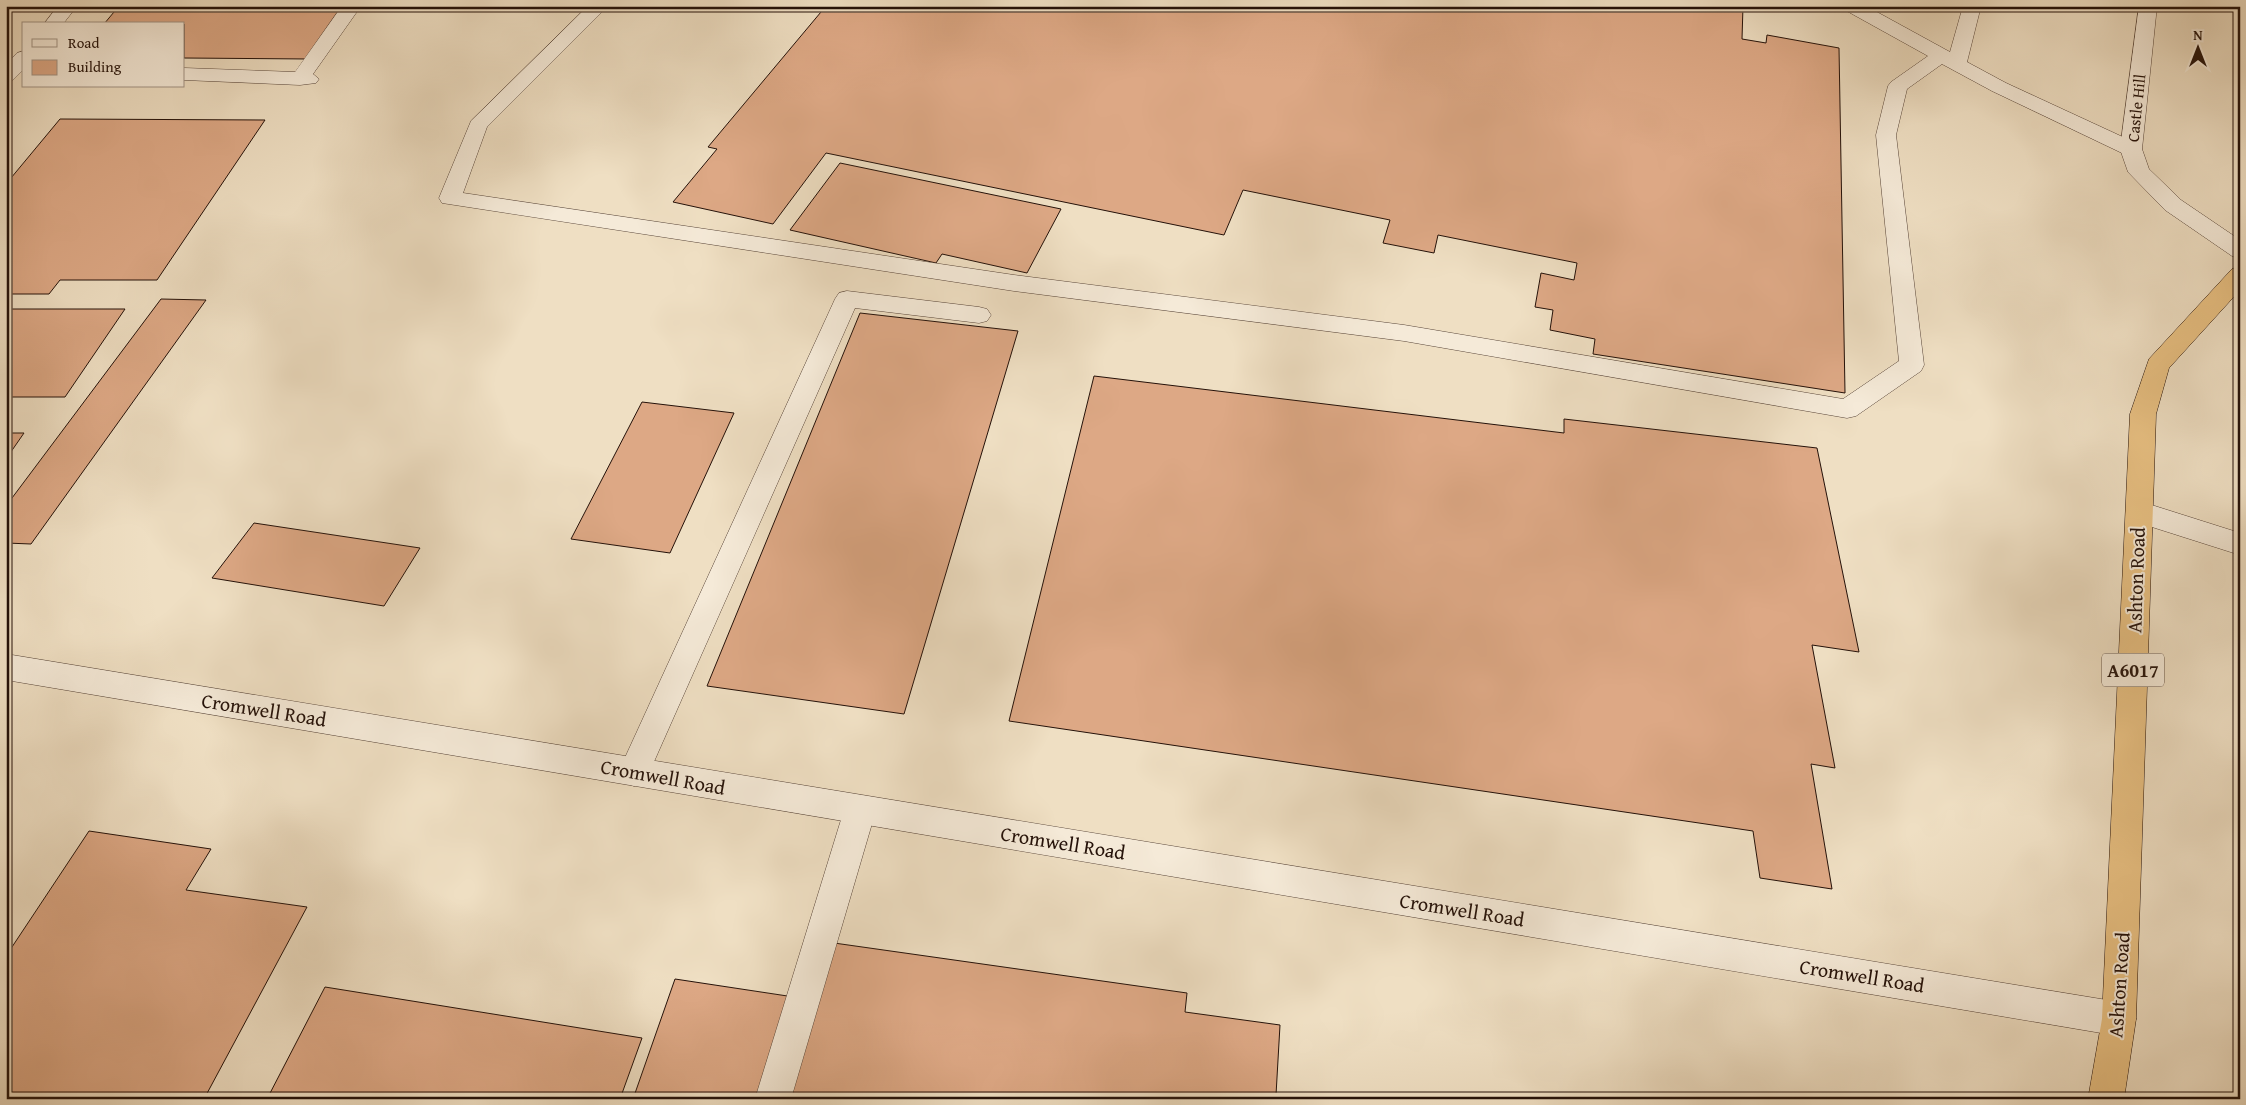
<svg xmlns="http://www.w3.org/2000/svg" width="2246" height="1105" viewBox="0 0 2246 1105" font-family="'Gentium Book Plus',serif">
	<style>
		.building { fill: #dda885; stroke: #241109 }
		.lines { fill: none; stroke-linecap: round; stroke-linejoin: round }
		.lane-casing { stroke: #574438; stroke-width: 1 }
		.street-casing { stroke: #574438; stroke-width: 1 }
		.highway-casing { stroke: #241109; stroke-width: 1 }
		.lane { fill: #f5ead8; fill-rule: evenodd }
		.street { fill: #f5ead8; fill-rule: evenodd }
		.highway { fill: #e8c082; fill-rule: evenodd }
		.labels { text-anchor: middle; stroke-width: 4; stroke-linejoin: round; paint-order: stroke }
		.far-street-label { font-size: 16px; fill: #241109; stroke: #f5ead8 }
		.shield { fill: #f5ead8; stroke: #635247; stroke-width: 1 }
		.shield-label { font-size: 19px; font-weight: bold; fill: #241109 }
		.street-label { font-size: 20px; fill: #241109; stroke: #f5ead8 }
	</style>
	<rect width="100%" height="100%" fill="#efdfc3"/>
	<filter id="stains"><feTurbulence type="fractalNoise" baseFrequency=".004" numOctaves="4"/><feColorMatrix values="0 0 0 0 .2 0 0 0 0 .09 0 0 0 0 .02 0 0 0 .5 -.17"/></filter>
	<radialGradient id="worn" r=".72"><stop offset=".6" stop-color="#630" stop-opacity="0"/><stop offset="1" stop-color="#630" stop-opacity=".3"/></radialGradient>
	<path class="building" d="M119,6H344L309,59L184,58V24H104Z
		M826,6H1743L1742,39L1766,43L1767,35L1839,48L1845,393L1593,354L1595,339L1550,330L1553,310L1535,307L1541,273L1574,280L1577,263L1438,235L1434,253L1383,243L1390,220L1243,190L1224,235L826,153L773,224L673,202L717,149L708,147Z
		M60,119L265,120L157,280H60L49,294H6V184Z
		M840,163L1061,209L1027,273L942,254L936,263L790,230Z
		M161,299L206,300L31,544L6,543V506Z
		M6,309H125L65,397H6Z
		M860,313L1018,331L904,714L707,686Z
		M1094,376L1564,433V419L1817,448L1859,652L1812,645L1835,768L1811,764L1832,889L1760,878L1753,831L1009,721Z
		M642,402L734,413L670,553L571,539Z
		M6,433H24L6,459Z
		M254,523L420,548L384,606L212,578Z
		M89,831L211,849L186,890L307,907L204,1099H6V956Z
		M827,942L1187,993L1185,1012L1280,1025L1276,1095L1302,1099H782Z
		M675,979L794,997L764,1099H633Z
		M325,987L642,1038L620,1099H267Z"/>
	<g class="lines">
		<defs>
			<path id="lane" d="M342,6H361L313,74L319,79L316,83L300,85L184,80V68L295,72Z
				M588,6H608L487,127L463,193L1014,275L1404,325L1843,399L1899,361L1876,135L1888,86L1891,82L1928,56L1845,10L1843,6H1866L1950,52L1963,6H1981L1967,62L2006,83L2138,144L2142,149L2138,154L2131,156L2124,154L1992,91L1942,64L1907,89L1896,135L1924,365L1921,371L1856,416L1847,418L1404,341L1014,291L442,203L439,198L471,121Z
				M847,291L979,307L987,309L991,315L987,321L979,323L855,308L645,782L634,786L623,782L619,772L623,762L835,299L839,293Z
				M2139,501L2240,533V555L2130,520L2126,512L2130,504Z
				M860,795L871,800L876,810L791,1099H755L844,810L849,800Z"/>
			<path id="street" d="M58,6H77L63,24H44Z
				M2139,6H2157L2142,149L2149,169L2181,200L2240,240V259L2232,256L2165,210L2128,172L2120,149Z
				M24,51V69L13,80L6,82V64L17,53Z
				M6,654L2119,1002L2131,1007L2136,1019L2131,1031L2119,1036L6,680Z"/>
			<path id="highway" d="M2240,267V290L2169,368L2156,414L2136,1019L2124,1099H2088L2102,1019L2130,414L2149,359L2232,269Z"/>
		</defs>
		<use href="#lane" class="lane-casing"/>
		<use href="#street" class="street-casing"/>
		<use href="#highway" class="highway-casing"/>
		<use href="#lane" class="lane"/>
		<use href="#street" class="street"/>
		<use href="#highway" class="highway"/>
	</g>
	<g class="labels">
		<g class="far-street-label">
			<text transform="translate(2136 108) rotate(-84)" y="6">Castle Hill</text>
		</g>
		<rect class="shield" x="2102" y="653.5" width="62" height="33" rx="4"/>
		<g class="shield-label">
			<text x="2133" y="677">A6017</text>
		</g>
		<g class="street-label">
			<text transform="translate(2136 580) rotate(-88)" y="7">Ashton Road</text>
			<text transform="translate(264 710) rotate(9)" y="7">Cromwell Road</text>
			<text transform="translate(663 777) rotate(10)" y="7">Cromwell Road</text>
			<text transform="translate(1063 843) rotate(9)" y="7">Cromwell Road</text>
			<text transform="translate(1462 910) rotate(9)" y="7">Cromwell Road</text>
			<text transform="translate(1862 976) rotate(9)" y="7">Cromwell Road</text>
			<text transform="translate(2119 985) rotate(-86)" y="7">Ashton Road</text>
		</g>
	</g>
	<rect width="2246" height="1105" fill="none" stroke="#efdfc3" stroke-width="25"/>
	<rect x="8" y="8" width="2231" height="1090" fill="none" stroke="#241109" stroke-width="2.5"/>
	<rect x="12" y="12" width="2221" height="1080" fill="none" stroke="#241109"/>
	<rect x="22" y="22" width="162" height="65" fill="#f5ead8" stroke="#a19385"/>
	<rect x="32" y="39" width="25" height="8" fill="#f5ead8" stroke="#a19385"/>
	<text x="68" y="48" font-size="15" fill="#241109">Road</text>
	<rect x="32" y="60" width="25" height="15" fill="#dda885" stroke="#a19385"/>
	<text x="68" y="72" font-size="15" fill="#241109">Building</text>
	<g transform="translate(2198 48)" stroke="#f5ead8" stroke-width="4" paint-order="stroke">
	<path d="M0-4L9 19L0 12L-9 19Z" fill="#241109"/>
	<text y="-8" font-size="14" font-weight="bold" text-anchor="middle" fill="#241109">N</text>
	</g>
	<rect width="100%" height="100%" filter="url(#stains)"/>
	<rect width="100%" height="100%" fill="url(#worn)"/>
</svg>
